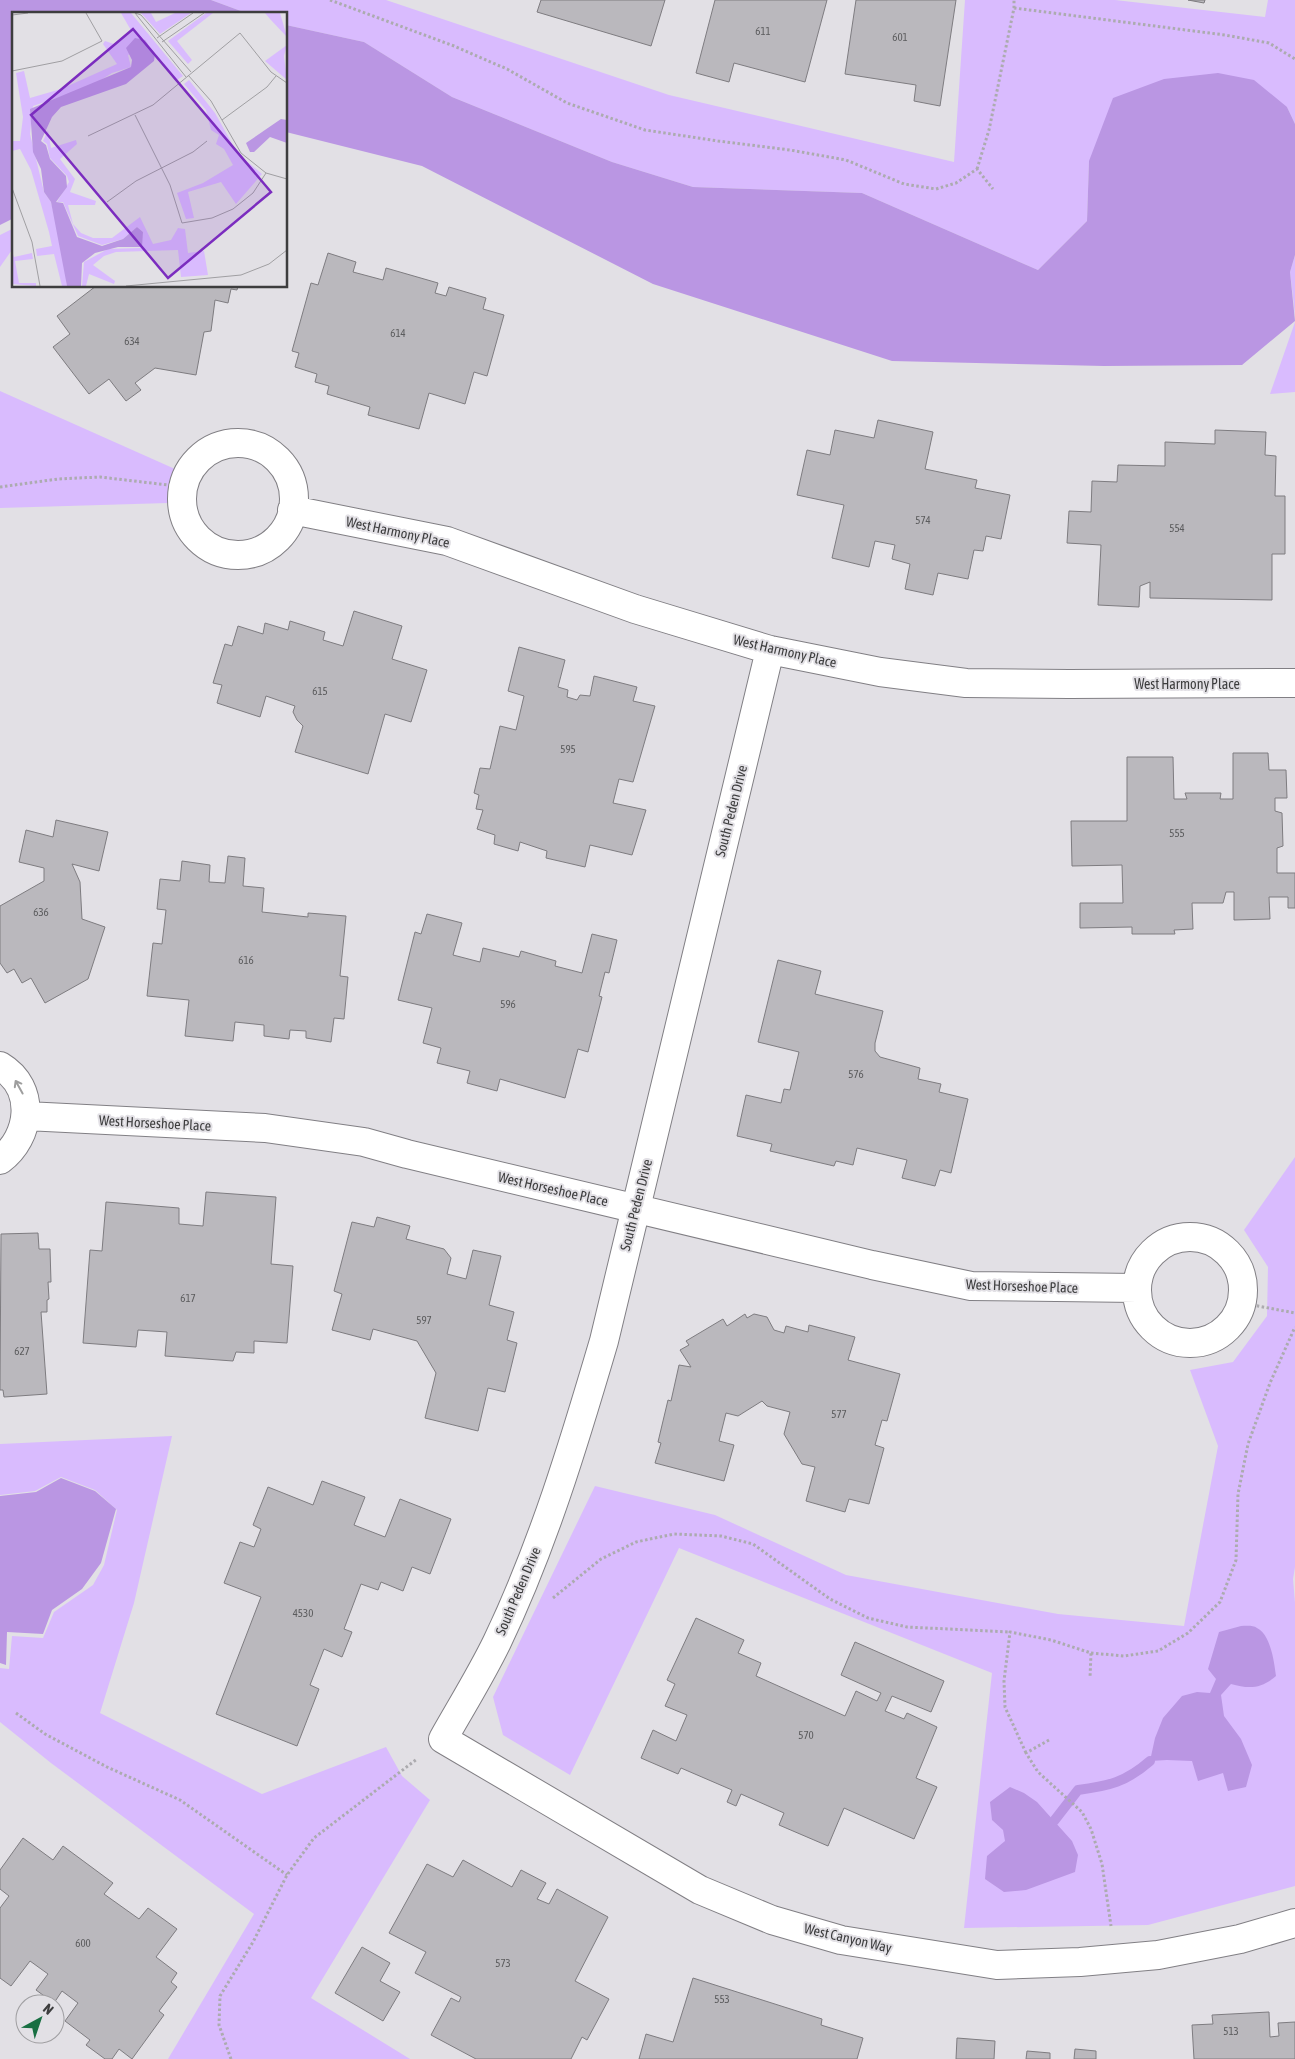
<svg xmlns="http://www.w3.org/2000/svg" width="1295" height="2059" viewBox="0 0 1295 2059" font-family="'Asap Condensed',sans-serif">
	<style>
		.green { fill: #d9bbfe }
		.water { fill: #ba96e3 }
		.lines { fill: none; stroke-linecap: round; stroke-linejoin: round }
		.stream { stroke: #ba96e3; stroke-width: 10 }
		.building { fill: #bab8bd; stroke: #7e7c80 }
		.street-casing { stroke: #817f84; stroke-width: 30 }
		.path { stroke: #acabaf; stroke-width: 3; stroke-dasharray: 2.5 2.5; stroke-linecap: butt }
		.street { stroke: #fff; stroke-width: 28 }
		.oneway { stroke: #9e9e9e }
		.labels { text-anchor: middle; stroke-width: 4; stroke-linejoin: round; paint-order: stroke }
		.number-label { font-size: 11px; fill: #5c5c5e }
		.street-label { font-size: 14px; fill: #3d3d3e; stroke: #e2e0e5 }
		.inset-road { fill: none; stroke: #a09fa2; stroke-width: 1 }
		.view { fill: #7b2cbf; fill-opacity: 0.15; stroke: #7b2cbf; stroke-width: 2.5 }
		.inset-edge { fill: none; stroke: #3d3d3e; stroke-width: 2.5 }
	</style>
	<rect width="100%" height="100%" fill="#e2e0e5"/>
	<path class="green" d="M211,0H386L669,95L954,162L965,0H1115L1265,17L1268,0H1295V124L1287,107L1089,161L1087,221L1038,270L862,193L693,187L612,162L452,97L364,42L286,25V14H249Z
		M14,228V247L0,267V235Z
		M1295,255V315L1290,272Z
		M1295,322V392L1270,394Z
		M0,391L175,469L168,503L0,508Z
		M1295,1157V1567L1293,1579L1295,1603V1886L1148,1925L964,1928L992,1673L679,1548L570,1775L503,1735L493,1697L595,1486L715,1515L846,1575L1058,1614L1184,1626L1218,1446L1190,1370L1233,1362L1267,1316L1268,1267L1244,1230Z
		M172,1436L134,1603L100,1713L262,1794L386,1747L402,1776L430,1800L311,1998L410,2059H168L254,1914L51,1763L0,1722V1668L9,1669L12,1636L43,1638L54,1612L93,1585L104,1565L117,1510L95,1490L61,1477L35,1491L0,1495V1444Z"/>
	<path class="water" d="M0,0H211L249,14H14V218L0,225Z
		M286,25L364,42L452,97L612,162L693,187L862,193L1038,270L1087,221L1089,161L1113,98L1164,79L1218,73L1254,80L1287,107L1295,124V255L1290,272L1295,321L1242,365L1104,366L892,361L653,284L422,166L286,132Z
		M61,1478L95,1491L116,1509L101,1563L82,1589L52,1610L43,1634L7,1632L6,1665L0,1663V1496L36,1492Z
		M1241,1626C1246,1626 1253,1625 1257,1628C1271,1635 1274,1662 1276,1676C1261,1689 1249,1689 1231,1684L1221,1695L1224,1716L1241,1739L1252,1765L1246,1787L1228,1791L1223,1773L1198,1781L1192,1761L1167,1760L1150,1761L1155,1738L1163,1718L1182,1696L1197,1692L1210,1693L1216,1679L1208,1669L1219,1632Z
		M1010,1787L1024,1793L1037,1802L1072,1841L1078,1855L1075,1872L1026,1890L1004,1892L985,1879L987,1856L1005,1841L1003,1830L992,1820L990,1802Z"/>
	<g class="lines">
		<path class="stream" d="M1054,1821L1078,1790C1109,1786 1126,1782 1150,1761"/>
	</g>
	<path class="building" d="M541,0H665L651,46L537,12Z
		M715,0H827L805,82L734,63L729,82L696,73Z
		M856,0H956L940,106L914,101L916,85L845,74Z
		M1188,0H1205L1204,3Z
		M328,253L356,262L353,272L383,280L386,268L438,283L435,293L446,296L449,287L486,298L483,309L504,315L487,376L474,372L465,404L429,393L419,429L368,415L370,407L327,394L329,386L315,382L317,374L295,367L299,353L292,351L311,283L318,285Z
		M96,286H238L237,290L231,289L228,303L215,300L211,331L204,332L196,375L155,368L135,383L141,390L126,401L109,379L89,394L53,347L70,334L57,316Z
		M878,420L933,432L925,469L977,480L975,488L1010,495L1001,539L986,536L983,551L974,550L968,579L938,573L933,595L905,589L910,564L892,559L895,545L875,541L869,567L832,558L844,505L797,495L807,450L830,455L835,430L874,438Z
		M1215,430L1266,432L1265,455L1276,456L1275,496H1285V554H1272V600L1150,598V582L1140,586L1139,607L1098,605L1101,545L1067,543L1069,511L1091,512L1092,481L1117,482L1118,465L1165,466V442L1215,444Z
		M354,611L402,626L392,659L427,670L411,722L385,714L368,774L295,752L303,726L297,720L293,712L295,706L266,696L260,717L217,703L222,685L213,683L225,644L232,646L238,626L263,634L265,623L288,630L290,621L325,632L323,640L343,646Z
		M519,647L565,660L558,687L568,690L567,697L577,700L580,695L590,696L594,676L637,687L633,701L655,706L633,782L619,779L613,803L646,810L632,855L590,845L585,867L546,858L547,851L520,842L518,851L494,844L495,835L477,829L483,810L476,809L479,795L474,793L480,768L490,769L500,726L516,730L524,696L508,691Z
		M1233,753H1268L1269,770H1286L1287,798H1275V811L1282,813L1283,846L1277,848V873H1295V908H1288V897H1269L1270,919L1234,920V892H1226L1223,903H1192L1193,929L1174,930L1175,934H1132V927L1080,928V903H1123L1122,865L1072,866L1071,821H1127V757H1173L1174,799H1187L1185,793H1221L1220,799H1233Z
		M56,820L108,832L99,871L72,864L80,882L82,919L105,927L88,979L45,1003L31,978L22,983L14,969L7,973L0,963V906L44,881V868L19,862L26,830L53,837Z
		M228,856L245,858L243,886L264,888L262,912L308,917V913L346,916L340,976L348,977L344,1019L334,1018L331,1042L306,1038V1031L290,1030L289,1039L264,1036V1025L235,1022L233,1041L185,1036L189,1000L147,996L153,943L162,944L166,910L157,909L160,879L180,881L182,861L210,865L209,882L225,883Z
		M427,914L462,923L453,955L480,962L483,948L519,957L521,951L556,961L555,966L582,973L592,934L617,940L609,973L605,972L599,996L602,997L588,1052L578,1049L565,1098L500,1079L497,1091L467,1083L470,1071L437,1063L441,1048L423,1043L432,1008L398,1000L415,932L421,934Z
		M778,960L821,971L815,994L883,1011L875,1043V1051L880,1057L920,1068L918,1079L941,1084L939,1092L968,1099L951,1173L940,1170L935,1186L902,1178L907,1160L857,1148L853,1165L836,1161L834,1166L770,1151L772,1144L737,1136L746,1095L781,1103L784,1089L790,1090L799,1052L758,1042Z
		M206,1192L276,1197L271,1264L293,1266L287,1343L254,1341V1353L236,1352L233,1361L165,1356L167,1332L138,1330L136,1347L83,1343L90,1250L102,1251L106,1202L179,1208V1224L203,1226Z
		M377,1217L410,1226L406,1239L444,1249L451,1258L447,1274L466,1279L473,1250L501,1256L489,1305L514,1312L507,1340L517,1343L505,1392L488,1388L478,1431L425,1418L436,1373L417,1341L373,1329L370,1340L332,1330L342,1294L334,1291L352,1222L374,1227Z
		M38,1233L39,1249H50L51,1282H48L49,1299L47,1300V1312H41L47,1394L4,1397L3,1390H0L1,1234Z
		M745,1314L747,1318L754,1314L767,1317L774,1330L784,1333L786,1326L808,1332L809,1325L855,1337L848,1360L900,1374L887,1421L882,1420L875,1445L884,1448L869,1504L849,1499L845,1512L806,1501L815,1467L802,1464L784,1434L790,1412L767,1406L762,1401L738,1416L726,1413L719,1441L734,1445L724,1481L655,1463L661,1443L658,1442L668,1400L671,1401L679,1365L691,1367L680,1350L689,1345L686,1341L723,1319L727,1326Z
		M322,1481L365,1497L354,1525L385,1537L400,1499L451,1519L430,1574L412,1567L403,1591L381,1582L378,1590L361,1584L344,1629L352,1632L342,1657L324,1649L310,1685L319,1689L297,1746L216,1714L261,1597L224,1583L240,1542L254,1547L261,1529L253,1525L268,1487L313,1505Z
		M696,1618L744,1640L738,1653L761,1663L756,1676L845,1716L856,1691L877,1701L881,1693L841,1675L855,1642L944,1681L931,1712L892,1696L885,1711L904,1719L907,1713L937,1727L916,1778L937,1787L914,1839L844,1808L828,1846L779,1825L784,1813L741,1794L736,1806L727,1802L732,1790L681,1768L678,1774L641,1758L653,1730L676,1741L687,1715L665,1706L675,1684L667,1680Z
		M23,1838L53,1860L63,1846L113,1883L104,1894L139,1919L148,1908L177,1929L156,1957L177,1973L171,1982L177,1987L159,2011L164,2015L132,2059L119,2049L112,2059H105L86,2045L90,2040L65,2021L78,2003L62,1991L54,2003L36,1990L48,1974L30,1961L11,1986L0,1978V1908L9,1896L0,1889V1870Z
		M463,1860L512,1887L521,1870L546,1883L537,1899L549,1904L557,1889L608,1917L575,1981L609,1999L587,2040L582,2037L571,2059H476L431,2035L451,1998L459,2002L461,1997L415,1973L426,1952L389,1933L427,1864L453,1877Z
		M362,1947L390,1963L380,1981L400,1992L383,2021L335,1993Z
		M693,1978L822,2019L821,2025L863,2038L857,2059H639L646,2034L673,2042Z
		M1269,2012L1270,2037L1279,2036L1278,2023L1295,2022V2059H1194L1192,2025L1213,2024L1212,2015Z
		M957,2038L995,2041L994,2059H956Z
		M1075,2049L1096,2051V2059H1074Z
		M1027,2051L1050,2053V2059H1026Z"/>
	<g class="lines">
		<defs>
			<path id="street" d="M182 499a56 56 0 1 1 112 0a56 56 0 1 1-112 0Z
				M292,510L447,541L635,609L770,650L880,672L966,683L1069,684L1295,683
				M770,650L604,1341C574,1443 543,1546 497,1642C481,1675 461,1707 443,1739L700,1890L772,1920L841,1940L997,1965L1080,1962L1158,1955L1240,1939L1295,1923
				M0,1066C37,1088 31,1137 0,1160
				M26,1116L265,1128L364,1142L407,1154L872,1265L971,1286L1137,1288
				M1137 1290a53 53 0 1 1 106 0a53 53 0 1 1-106 0Z"/>
		</defs>
		<use href="#street" class="street-casing"/>
		<path class="path" d="M330,0L454,46L507,69L567,103L645,130L718,141L790,150L846,160L904,184L936,189L956,183L977,169L993,189
			M1014,8L1225,35L1269,43L1295,59
			M977,169L989,130L1014,8V0
			M0,487L58,479L100,477L185,487
			M1242,1303L1295,1313
			M553,1598L601,1559L636,1542L674,1534L721,1536L753,1544L830,1599L868,1618L907,1627L1010,1632
			M1091,1653L1124,1656L1158,1651L1188,1633L1220,1602L1236,1560L1238,1494L1248,1444L1270,1383L1295,1327
			M16,1713L45,1734L107,1767L180,1800L287,1875
			M1049,1740L1026,1753L1038,1772L1082,1812L1091,1829L1102,1864L1111,1926
			M1026,1753L1005,1707L1004,1681L1010,1632L1051,1640L1091,1653L1090,1678
			M231,2059L219,2025L220,1996L253,1942L287,1875L314,1838L417,1759"/>
		<use href="#street" class="street"/>
	</g>
	<defs><path id="oneway-shaft" d="M-6 0H5M1.5-3L5.5 0L1.5 3" fill="none" stroke-width="1.6" stroke-linecap="round" stroke-linejoin="round" transform="scale(1.25)"/></defs>
	<use class="oneway" href="#oneway-shaft" transform="translate(19 1087) rotate(-119)"/>
	<g class="labels">
		<g class="number-label">
			<text x="763" y="35">611</text>
			<text x="900" y="41">601</text>
			<text x="398" y="337">614</text>
			<text x="132" y="345">634</text>
			<text x="923" y="524">574</text>
			<text x="1177" y="532">554</text>
			<text x="320" y="695">615</text>
			<text x="568" y="753">595</text>
			<text x="1177" y="837">555</text>
			<text x="41" y="916">636</text>
			<text x="246" y="964">616</text>
			<text x="508" y="1008">596</text>
			<text x="856" y="1078">576</text>
			<text x="188" y="1302">617</text>
			<text x="424" y="1324">597</text>
			<text x="22" y="1355">627</text>
			<text x="839" y="1418">577</text>
			<text x="303" y="1617">4530</text>
			<text x="806" y="1739">570</text>
			<text x="83" y="1947">600</text>
			<text x="503" y="1967">573</text>
			<text x="722" y="2003">553</text>
			<text x="1231" y="2035">513</text>
		</g>
		<g class="street-label">
			<text transform="translate(398 532) rotate(12)" y="5">West Harmony Place</text>
			<text transform="translate(785 651) rotate(13)" y="5">West Harmony Place</text>
			<text x="1187" y="689">West Harmony Place</text>
			<text transform="translate(731 811) rotate(-76)" y="5">South Peden Drive</text>
			<text transform="translate(155 1123) rotate(3)" y="5">West Horseshoe Place</text>
			<text transform="translate(553 1189) rotate(13)" y="5">West Horseshoe Place</text>
			<text transform="translate(636 1205) rotate(-76)" y="5">South Peden Drive</text>
			<text transform="translate(1022 1286) rotate(2)" y="5">West Horseshoe Place</text>
			<text transform="translate(518 1591) rotate(-67)" y="5">South Peden Drive</text>
			<text transform="translate(848 1938) rotate(13)" y="5">West Canyon Way</text>
		</g>
	</g>
	<g transform="translate(12 12)">
		<rect width="275" height="275" fill="#e2e0e5"/>
		<path d="M109,1H119L171,64L165,68L148,48L146,49L136,32L116,43L119,55L100,61L78,75L21,94L18,122L32,180L39,190L52,245L55,274H50L42,242L25,244L24,237L40,234L37,220L19,158L8,137L0,139V129H8L11,105L4,61L12,59L18,86L49,77L105,52L91,32L93,29L102,32L120,20ZM129,1H139L144,10L163,1H179L148,22ZM194,1H201L165,29L180,48L176,52L156,29ZM253,1H268L275,25L258,7ZM275,33L272,44L275,68L253,49ZM177,68L203,101L226,142L250,162L224,192L209,170L176,180L182,206L174,207L165,181L191,171L221,153L212,137L204,132L207,123L199,118L194,98L172,72ZM36,118L39,136L64,128L65,132L48,147L63,167L58,180L84,189L83,193H56L61,212L69,221L81,226H100L128,205L141,232L159,228L166,216L173,217L176,241L192,239L196,263L169,265L166,238L104,240L92,244L81,253L103,269L102,272L77,262L74,274H70L72,250L96,237L128,236L131,220L125,215L111,227L90,233L66,224L51,190H45L57,170L55,164L38,146L35,132L31,129ZM0,240L2,245L20,241L21,247L3,249L7,271H24V274L0,272Z" fill="#d9bbfe"/>
		<path d="M123,26L133,28L143,42L142,49L114,72L49,95L40,105L29,129L34,133L38,147L54,164L55,175L44,190L51,191L65,225L90,234L111,227L125,215L131,220L130,235H106L83,241L70,251L69,274H55L39,190L32,180L29,157L21,140L18,97L119,55L120,48L114,36ZM269,107L275,108V131L258,125L242,140H238L234,131Z" fill="#ba96e3"/>
		<path class="inset-road" d="M123,1L174,65M123,1L129,3L179,60M0,3L16,1M145,26L181,1M150,30L192,1M0,59L50,49L90,29L74,1M176,63L199,89L229,141L254,161L275,167M123,103L158,173L170,211L200,206L221,197L241,181L254,161M210,108L255,75L264,64M76,124L141,93L228,21L259,60L275,71M0,176L20,230L28,274M95,190L124,169L181,140L195,129M114,274L229,263L257,252L275,238"/>
		<path class="view" d="M121,17L259,180L156,266L19,103Z"/>
		<rect width="275" height="275" class="inset-edge"/>
	</g>
	<g transform="translate(40 2019) rotate(40)"><circle r="24" fill="#e2e0e5" stroke="#a09fa2"/>
	<path d="M0-4L9 19L0 12L-9 19Z" fill="#186f42"/>
	<text y="-8" font-size="14" font-weight="bold" text-anchor="middle" fill="#3d3d3e">N</text>
	</g>
</svg>
